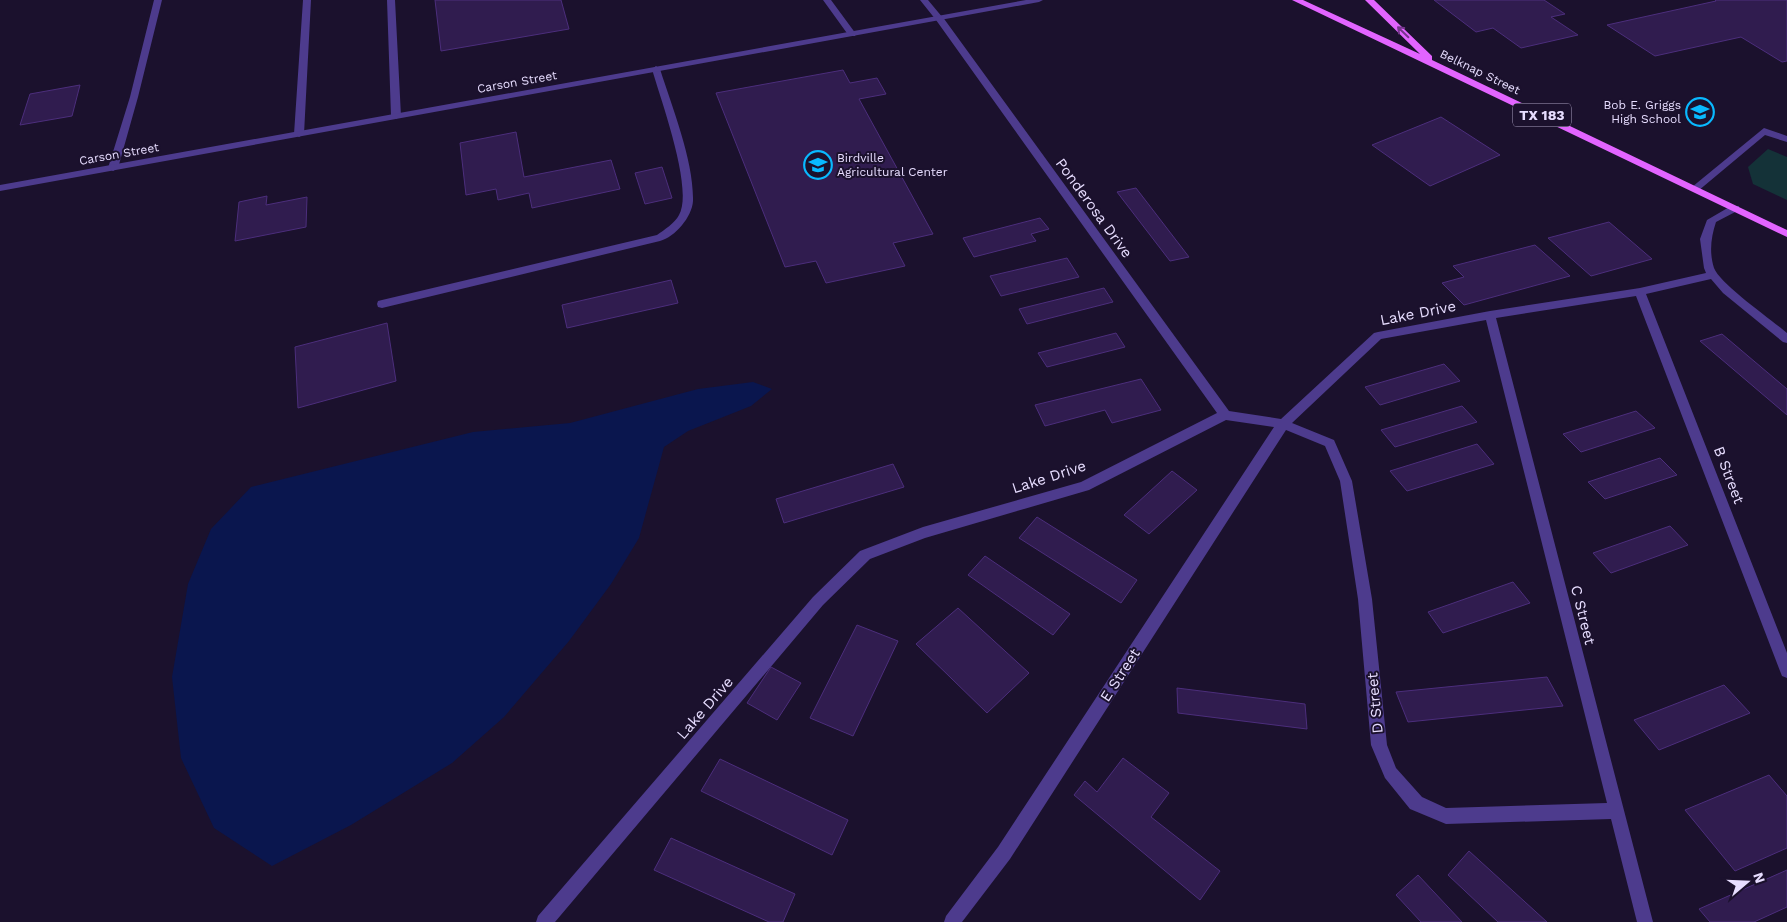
<svg xmlns="http://www.w3.org/2000/svg" width="1787" height="922" viewBox="0 0 1787 922" font-family="'Work Sans',sans-serif">
	<style>
		.green { fill: #143238 }
		.water { fill: #0a164e }
		.building { fill: #301c4f; stroke: #4c2e7c }
		.lines { fill: none; stroke-linecap: round; stroke-linejoin: round }
		.service { fill: #4d3b8d; fill-rule: evenodd }
		.minor { fill: #4d3b8d; fill-rule: evenodd }
		.tertiary { fill: #4d3b8d; fill-rule: evenodd }
		.primary { fill: #e264ff; fill-rule: evenodd }
		.oneway { stroke: #75368c }
		.labels { text-anchor: middle; stroke-width: 4; stroke-linejoin: round; paint-order: stroke }
		.far-street-label { font-size: 12px; fill: #e7ddff; stroke: #1b112d }
		.far-poi-label { font-size: 12px; fill: #e7ddff; stroke: #1b112d; text-anchor: end }
		.shield { fill: #1b112d; stroke: #aaa0c0; stroke-width: 1 }
		.shield-label { font-size: 14px; font-weight: bold; fill: #e7ddff }
		.street-label { font-size: 15px; fill: #e7ddff; stroke: #1b112d }
	</style>
	<rect width="100%" height="100%" fill="#1b112d"/>
	<path class="green" d="M1768,149L1787,157V200L1753,184L1748,167Z"/>
	<path class="water" d="M753,382L772,389L751,406L688,431L664,447L639,538L611,584L569,641L504,717L452,763L351,825L272,866L214,828L181,758L172,677L188,584L211,529L251,487L473,432L570,423L698,389Z"/>
	<path class="building" d="M435,0H561L569,29L441,51Z
		M1434,0H1544L1565,14L1551,17L1578,35L1521,48L1493,28L1476,32Z
		M1715,0H1787V61L1782,62L1741,37L1655,56L1607,25L1716,1Z
		M843,70L850,83L877,78L886,94L859,99L933,234L893,243L905,266L826,283L816,261L785,267L716,93Z
		M80,85L72,116L20,125L30,94Z
		M1441,117L1500,155L1430,186L1372,145Z
		M516,132L524,177L611,160L620,189L532,208L529,193L498,200L496,189L466,195L460,143Z
		M662,167L672,198L645,204L635,173Z
		M1136,188L1189,257L1170,261L1117,192Z
		M267,196L266,205L307,197L306,227L235,241L239,202Z
		M1040,218L1049,229L1031,234L1036,241L974,257L963,238Z
		M1609,222L1652,259L1591,276L1548,238Z
		M1535,245L1570,276L1464,305L1442,283L1464,277L1453,266Z
		M1067,258L1079,277L1001,296L990,276Z
		M671,280L678,303L567,328L562,305Z
		M1104,288L1113,302L1027,324L1019,309Z
		M387,323L396,381L298,408L295,347Z
		M1116,333L1125,347L1047,367L1038,353Z
		M1722,334L1787,389V415L1700,341Z
		M1444,364L1460,381L1380,405L1365,387Z
		M1141,379L1161,410L1112,423L1105,410L1045,426L1035,405Z
		M1462,406L1477,422L1395,447L1381,430Z
		M1636,411L1655,428L1581,452L1563,434Z
		M1477,444L1494,464L1407,491L1390,471Z
		M1660,458L1677,475L1605,499L1588,482Z
		M893,464L904,487L784,523L776,499Z
		M1172,471L1197,490L1149,534L1124,515Z
		M1037,517L1137,580L1121,603L1019,538Z
		M1670,526L1688,545L1611,573L1593,553Z
		M985,556L1070,614L1053,635L968,575Z
		M1513,582L1530,603L1443,633L1428,612Z
		M958,608L1029,673L987,713L916,644Z
		M857,625L898,641L853,736L810,718Z
		M771,667L801,683L777,720L747,703Z
		M1547,677L1563,706L1408,722L1396,692Z
		M1724,685L1750,713L1659,750L1634,720Z
		M1177,688L1305,704L1307,729L1178,713Z
		M1123,758L1169,793L1151,817L1220,871L1200,900L1074,795L1085,781L1097,792Z
		M720,759L848,820L832,855L701,791Z
		M1769,775L1787,796V848L1735,871L1685,810Z
		M671,838L795,894L783,922H769L654,870Z
		M1469,851L1547,922H1498L1448,875Z
		M1787,870V907L1754,922H1710L1699,909Z
		M1418,875L1462,922H1421L1396,895Z"/>
	<g class="lines">
		<path class="service" d="M154,0H162L138,97L118,168L113,171L108,168L130,97Z
			M303,0H311L304,134L299,137L294,134Z
			M387,0H395L401,116L396,119L391,116Z
			M823,0H831L856,34L855,36H849Z
			M920,0H928L943,18L942,20H936Z
			M656,66L660,69C672,107 694,161 693,201C692,217 675,237 660,241L382,308L378,307L377,304L378,301L382,300L657,235C664,230 675,223 679,215C694,189 660,98 652,69Z
			M1764,128L1787,136V142L1765,135L1698,191H1692V187Z"/>
		<path class="minor" d="M936,16H942L1229,411L1281,419L1374,333L1378,332L1490,311L1640,288L1706,273L1704,268L1700,239L1707,220L1731,206H1739V210L1716,222C1711,237 1709,252 1714,268C1720,284 1772,320 1787,333V343L1783,342L1723,293L1711,279L1646,294L1787,653V678L1782,676L1780,671L1636,296L1496,318L1653,922H1637L1611,819L1446,824L1410,809L1385,778L1371,745L1358,599L1340,481L1325,446L1286,430L1010,859L962,922H944L946,916L998,847L1274,427L1226,420L1089,490L925,538L870,559L823,605L555,922H536L538,916L813,597L860,551L923,527L1081,482L1217,413L936,20ZM1486,320L1607,803L1446,808L1422,797L1396,768L1387,745L1372,599L1352,481L1334,440L1292,423L1381,339Z"/>
		<path class="tertiary" d="M1026,0H1043L1039,2L0,191V185Z"/>
		<path class="primary" d="M1292,0H1303L1420,54L1365,0H1374L1432,56V60L1787,230V237Z"/>
	</g>
	<defs><path id="oneway-shaft" d="M-6 0H5M1.5-3L5.5 0L1.5 3" fill="none" stroke-width="1.6" stroke-linecap="round" stroke-linejoin="round" transform="scale(1.25)"/></defs>
	<use class="oneway" href="#oneway-shaft" transform="translate(1403 32) rotate(-136)"/>
	<defs>
		<symbol id="school-ring" viewBox="-11 -11 22 22"><circle r="9.5" fill="#1b112d" stroke="#09b9ff" stroke-width="1.5"/><path d="M0-5L7-2L0 1L-7-2ZM-4 1L0 2.5L4 1V4Q0 6-4 4Z" fill="#09b9ff"/></symbol>
	</defs>
	<g fill-rule="evenodd">
		<use href="#school-ring" x="1684" y="96" width="32" height="32"/>
		<use href="#school-ring" x="802" y="149" width="32" height="32"/>
	</g>
	<g class="labels">
		<g class="far-street-label">
			<text transform="translate(1480 72) rotate(26)" y="4">Belknap Street</text>
			<text transform="translate(517 82) rotate(-10)" y="4">Carson Street</text>
			<text transform="translate(119 154) rotate(-10)" y="4">Carson Street</text>
		</g>
		<g class="far-poi-label">
			<text x="1681" y="109">Bob E. Griggs<tspan x="1681" dy="14">High School</tspan></text>
			<text x="837" y="162" text-anchor="start">Birdville<tspan x="837" dy="14">Agricultural Center</tspan></text>
		</g>
		<rect class="shield" x="1513" y="103.5" width="58" height="23" rx="4"/>
		<g class="shield-label">
			<text x="1542" y="120">TX 183</text>
		</g>
		<g class="street-label">
			<text transform="translate(1094 208) rotate(54)" y="5">Ponderosa Drive</text>
			<text transform="translate(1418 313) rotate(-11)" y="5">Lake Drive</text>
			<text transform="translate(1729 475) rotate(69)" y="5">B Street</text>
			<text transform="translate(1049 477) rotate(-18)" y="5">Lake Drive</text>
			<text transform="translate(1583 615) rotate(76)" y="5">C Street</text>
			<text transform="translate(1120 675) rotate(-57)" y="5">E Street</text>
			<text transform="translate(1375 703) rotate(-95)" y="5">D Street</text>
			<text transform="translate(705 708) rotate(-49)" y="5">Lake Drive</text>
		</g>
	</g>
	<g transform="translate(1747 882) rotate(71)" stroke="#1b112d" stroke-width="4" paint-order="stroke">
	<path d="M0-4L9 19L0 12L-9 19Z" fill="#e7ddff"/>
	<text y="-8" font-size="14" font-weight="bold" text-anchor="middle" fill="#e7ddff">N</text>
	</g>
</svg>
